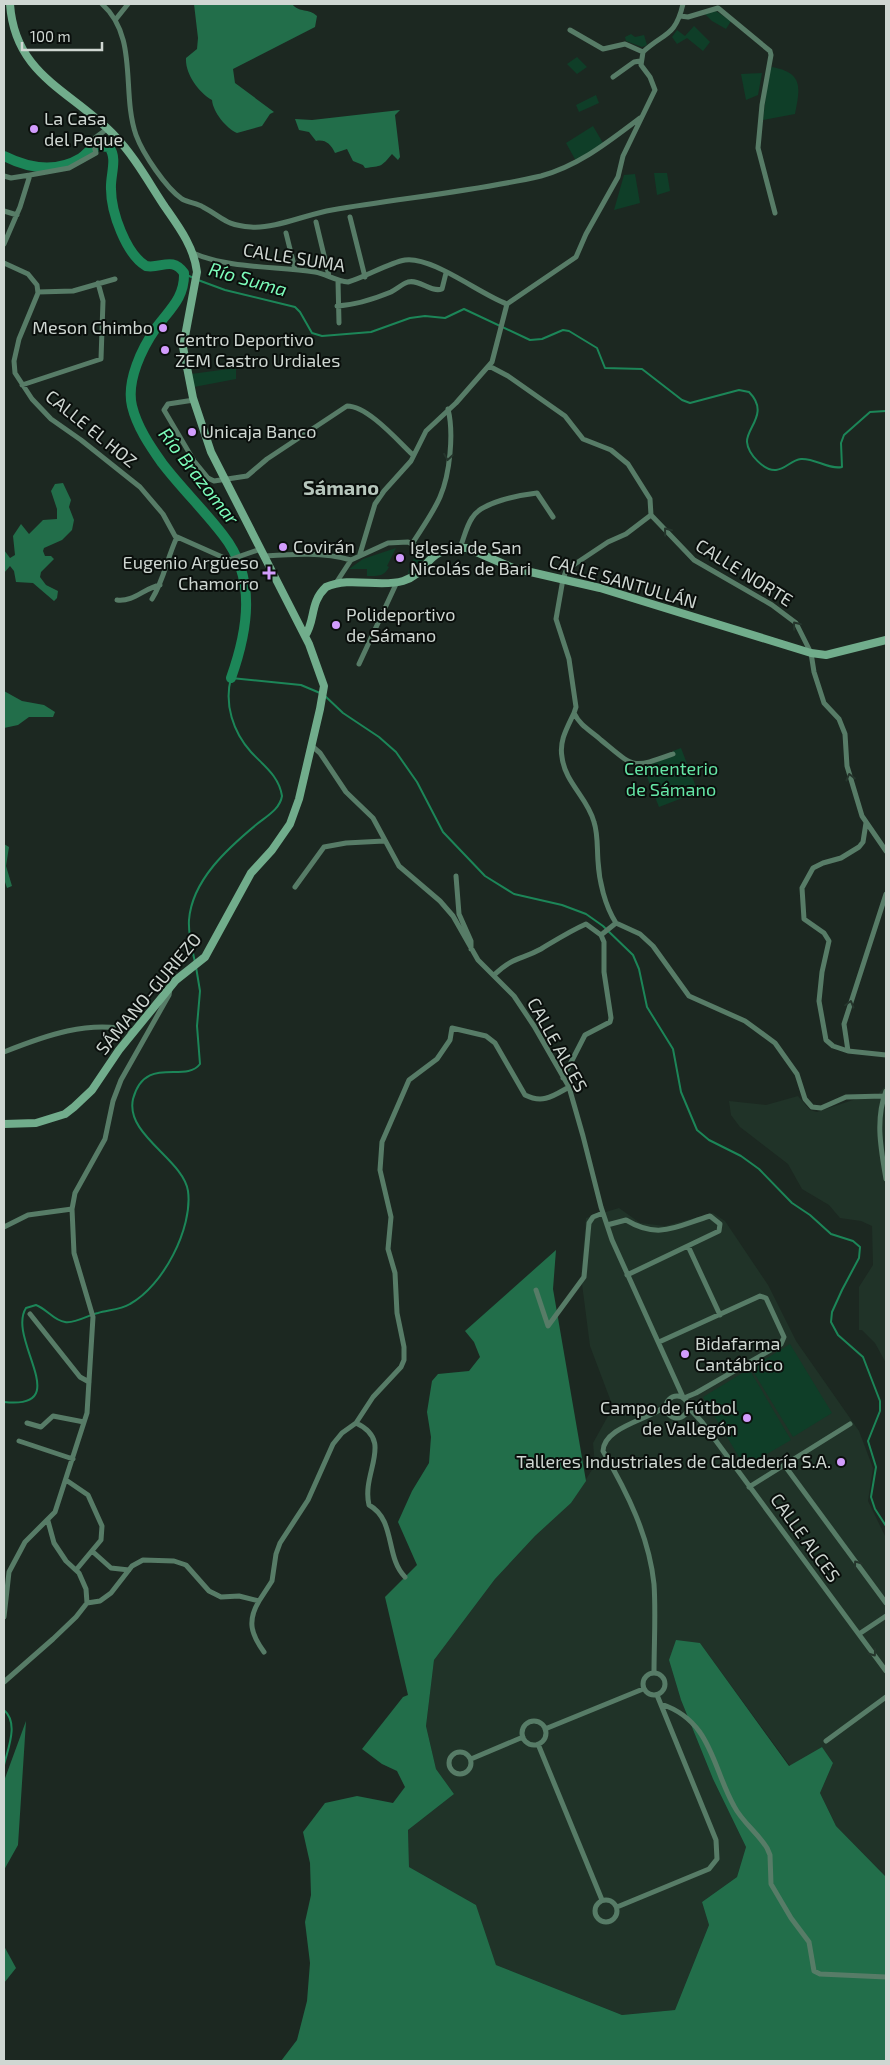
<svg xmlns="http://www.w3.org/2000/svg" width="890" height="2065" viewBox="0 0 890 2065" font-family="'Exo 2',sans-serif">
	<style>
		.built { fill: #203328 }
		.green { fill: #0f3e28 }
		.forest { fill: #226e4a }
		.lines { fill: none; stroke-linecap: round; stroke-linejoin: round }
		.stream { stroke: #1c8658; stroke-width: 2 }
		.river { stroke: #1c8658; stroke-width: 10 }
		.street { stroke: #577c67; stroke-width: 5 }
		.secondary { stroke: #71ad8c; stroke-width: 8 }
		.oneway { stroke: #25352c }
		.poi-dot { fill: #d29cfd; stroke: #0a0f0c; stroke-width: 2 }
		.labels { text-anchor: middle; stroke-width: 4; stroke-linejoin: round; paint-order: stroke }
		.poi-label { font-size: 18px; fill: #cfd7d2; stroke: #0a0f0c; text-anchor: start }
		.street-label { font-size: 18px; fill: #cfd7d2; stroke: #0a0f0c }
		.park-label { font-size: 18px; fill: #65e6a6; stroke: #0a0f0c }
		.water-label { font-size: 19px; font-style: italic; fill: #7cfcba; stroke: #0a0f0c }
		.quarter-label { font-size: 20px; font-weight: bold; fill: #b6c6bc; stroke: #0a0f0c }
	</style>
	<rect width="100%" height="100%" fill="#1c2821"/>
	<path class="built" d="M886,1085V1363L875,1343L862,1330H859V1287L873,1265L872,1226L861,1221L840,1218L829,1205L802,1189L788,1164L740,1127L731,1115L729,1101L766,1105L798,1096L810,1110L817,1112L856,1099H874Z
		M619,1208L640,1223L665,1226L713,1213L725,1221L768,1285L796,1341L859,1431L873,1468L868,1501L886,1538V1877L836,1826L820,1793L833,1763L822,1747L790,1766L700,1643L669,1660L681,1700L713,1779L746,1847L737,1877L702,1902L709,1925L675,2010L622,2015L496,1965L476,1905L409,1867L408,1830L454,1794L436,1769L426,1726L434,1660L495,1579L535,1536L571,1503L595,1465L593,1443L613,1407L590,1346L581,1276L586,1218Z"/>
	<path class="green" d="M716,11L731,21L726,29L712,21L704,13Z
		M694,26L710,42L703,51L687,38L677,44L672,37L677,30L685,36Z
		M631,34L635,37L644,35L647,45L642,47L626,41L625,37Z
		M577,57L587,67L577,74L567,64Z
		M772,67C804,73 800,88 795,114L763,120L769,71Z
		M762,73L758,95L746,100L741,74Z
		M596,95L599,103L579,112L576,105Z
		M593,126L603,143L576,161L566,143Z
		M654,173H667L670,191L657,195Z
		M635,174L640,203L614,210L624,175Z
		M236,368V379L194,387L191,374Z
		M396,548L387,566L389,567C384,577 377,576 367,576V569H349L363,559Z
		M417,551L426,556L409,574L408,572Z
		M681,748L698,792L659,807L643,767L674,755L673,751Z
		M790,1344L832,1413L793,1437L751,1368Z
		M749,1369L791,1440L745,1467L703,1397Z"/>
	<path class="forest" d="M194,4H292C299,13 309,8 317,16L315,27L233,69L235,83L274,112L270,114L262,126L237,133C226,128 213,112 212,100C198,92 185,73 186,58L197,49L198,38Z
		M400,110L395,115L400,157L398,160L392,154C381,167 382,166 365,168L363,165L353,161L347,149L335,153C331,144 325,139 316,141L309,132L299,130L295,119L312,120Z
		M63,483L71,500L69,507L74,520L72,530L62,540L44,548L43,551L45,556H51L54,559L41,572L40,577L46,585L58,591L57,598L54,601L33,583L16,582L14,571L10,566L4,573V550L10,558L15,555L13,536L21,524L29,534L43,520L57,519V509L51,491L55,484Z
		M4,691L22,701L44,705L55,712L53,717H29L18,725L4,728Z
		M4,844L9,847L6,866L12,886L7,888L4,879Z
		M556,1250L553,1289L586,1481L571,1503L535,1536L495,1579L434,1660L426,1726L436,1769L454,1794L408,1830L409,1867L476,1905L496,1965L622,2015L675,2010L709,1925L702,1902L737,1877L746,1847L713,1779L681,1700L669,1660L676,1640L700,1643L789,1766L822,1747L833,1763L820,1793L836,1826L886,1877V2061H281L297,2040L307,2001L310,1963L305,1922L311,1895L310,1863L303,1832L325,1803L357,1796L393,1803L405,1787L397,1771L382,1764L362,1749L403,1697L408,1695L385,1597L417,1565L398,1522L412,1491L429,1463L431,1437L427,1412L432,1381L438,1374L469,1371L480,1357L474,1342L465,1331Z
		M26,1721L18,1845L4,1870V1781Z
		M4,1946L16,1968L4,1983Z"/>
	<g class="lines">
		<path class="stream" d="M184,274L194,278
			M198,280L225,290L295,307L300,312L312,333L322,336L371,332L410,318L425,316L445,318L464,309L530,340L542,339L563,330L569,331L597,348L605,368L642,369L682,400L690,403L739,390L749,392C770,413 746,428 747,442C748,454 764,471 776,470C786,469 791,460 801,459C815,458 829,470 842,467L841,443L844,435L870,412L886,411
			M324,695L343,713L379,737L396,752L417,782L443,832L485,876L514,894L562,905L586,914L603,926L633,955L639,969L647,1007L673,1049L681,1092L697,1130L709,1140L741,1156L759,1169L792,1203L810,1215L831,1234L853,1241L860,1247L859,1258L842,1290L832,1312L831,1322L838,1335L863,1357L880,1401V1411L868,1441L876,1467L871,1497L875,1509L886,1526
			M195,962C192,949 188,934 189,920C192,880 228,848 257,824C267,816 280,809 282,796C279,776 264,766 251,752C233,732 224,704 231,678L301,685L320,693
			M4,1402C76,1410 6,1339 26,1308L36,1305C47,1309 54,1321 65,1322C75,1324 88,1315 98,1313C108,1310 120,1310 130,1304C163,1286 193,1228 188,1191C183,1159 125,1135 133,1099C145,1054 185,1084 200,1064L197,1026L200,991L196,967
			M4,1710C19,1723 8,1748 4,1765"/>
		<path class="river" d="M4,156C28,168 56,173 81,158C87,154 90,148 97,146L109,147C118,158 110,176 111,189C111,212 126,254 146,266C161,269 172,256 184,273C185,298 169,310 156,328C142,348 126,381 132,406C137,427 150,446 162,463C181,488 204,510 223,535C257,578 248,630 231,678"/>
		<path class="street" d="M102,4C139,37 121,92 136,135C143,154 166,188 182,199C189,203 197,203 203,207C224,218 224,225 251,227C275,229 307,214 332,210C401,198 472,192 541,176C580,165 608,142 640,118
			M680,16L688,17L718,8L770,51L771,55L762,105L758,148L775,213
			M116,19L128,4
			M570,30L603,49L625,44L643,52
			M613,77L634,62L640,61
			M4,176L11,178L30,175
			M4,211L17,215
			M350,217L365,277
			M316,222L329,276
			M286,233L295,269
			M4,244L20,207L30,175L69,168L96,153L92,140L107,129
			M193,253C230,269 275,266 315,272C326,274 336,281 348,282C366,277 388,263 405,260C432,256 481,295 507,304
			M4,263L28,274L37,285L38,293L19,339L14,361L15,373L32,399L51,419L81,440L140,487L163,514L175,536L229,560L261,549
			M338,281L339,323
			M38,292L73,291L115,279
			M337,306C356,305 374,299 391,292C397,289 402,284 408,282C420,279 431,293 442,289L446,273
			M489,366L508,376L565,416L583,439L611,450L628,464L650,499L651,515L626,534L608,542L575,564L566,571L563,579L556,619L569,659L576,707L574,713C581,727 590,730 601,740C635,768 631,769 673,754
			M22,385L101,359L103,301L98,283
			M194,400L168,404L164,410L194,461L208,478L214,481L247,476L267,459L347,406C368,406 398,441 413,455
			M651,515L694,560L772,605L796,623L811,653L814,672L824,703L839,719L845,734L847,766L862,816L886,851
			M412,544C422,528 433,513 440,497C450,474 454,433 448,409
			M460,548C464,538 466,527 472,518C481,502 520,495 537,493L553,517
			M360,554L375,504L384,491L411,461L426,431L456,403L492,362L507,304L576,257L586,234L618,177L623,156L655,90L650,77L641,65L643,52C664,32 675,38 683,4
			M265,556C294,554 323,552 351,560
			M336,583L351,560L388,543L408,542L433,555
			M152,599C164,580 167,558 177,537
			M117,600C134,602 144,588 160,585
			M359,664L397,582
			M574,713C567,728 559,741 562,757C565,783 588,798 594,822C598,834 597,848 598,861C599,881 605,906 616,923L640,934L653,946L689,996L745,1021L775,1043L797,1074L805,1099L812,1107L821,1108L846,1097L884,1096
			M312,746L320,753L346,792L373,818L399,866L440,901L453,916L478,960L514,996L534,1026L569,1087L583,1136L601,1207L612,1240L683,1397
			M866,823L863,842L859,847L841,858L823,863L813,868L802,888L804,919L824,933L829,941L822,972L819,1001L826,1040L833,1046L848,1051L886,1055
			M456,876L459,914L471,941V949
			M295,887L324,847L346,843L384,841
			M601,935L616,923
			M494,975C514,956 521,960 541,949C556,940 570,931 586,924L601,935L604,942V972L611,1018L610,1022L585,1035L563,1078
			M848,1051L844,1024L886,894
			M4,1052C44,1036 90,1019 133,1031
			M886,1091C875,1120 881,1149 886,1179
			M607,1225L626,1220C659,1240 677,1226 710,1216L720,1224L719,1231L627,1275
			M4,1227L28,1215L72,1209
			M688,1246L720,1315
			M536,1290L548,1326L584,1277L589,1223L593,1217L603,1213
			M30,1314L80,1377L89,1382
			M659,1342L760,1296L766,1298L784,1337L781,1344L696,1393L684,1398
			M666 1407a11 11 0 1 1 22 0a11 11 0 1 1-22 0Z
			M688,1407L702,1422L886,1671
			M27,1423L41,1427L53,1416L84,1422
			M356,1423C395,1441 361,1472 369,1505C396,1520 385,1557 405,1577
			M19,1441L73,1459
			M785,1466L886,1603
			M66,1480L88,1495L102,1526L101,1540L76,1570
			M749,1487L850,1424
			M92,1551L111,1568L129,1570
			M259,1601C247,1621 251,1634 264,1652
			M87,1603L100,1601L111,1593L132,1566L143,1560L174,1561L186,1565L209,1591L221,1597L239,1596L259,1601L272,1581L276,1554L280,1543L308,1500L333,1444L342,1433L356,1423L373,1397L401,1367L404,1360V1347L397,1313L395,1273L388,1249L391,1217L380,1170L382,1142L409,1080L437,1059L450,1040L452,1028L486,1036L495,1043L525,1095C543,1104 553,1096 569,1087
			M4,1617L9,1572L25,1542L55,1512L87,1413L93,1317L74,1253L72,1209L75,1193L105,1139L113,1101L121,1080L169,995L170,989
			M859,1634L886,1616
			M643 1684a11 11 0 1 1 22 0a11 11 0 1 1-22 0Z
			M654,1673C654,1643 656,1613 654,1584C649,1536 627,1492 603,1451C604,1427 648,1420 666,1406
			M4,1682L53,1639L76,1617L87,1603L86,1589L79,1573L66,1561L54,1543L48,1521
			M661,1704C712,1721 712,1767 734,1806C742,1822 758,1833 767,1848L770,1855L771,1884L791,1918L809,1942L814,1971L820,1974L886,1977
			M522 1733a12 12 0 1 1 24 0a12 12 0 1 1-24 0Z
			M545,1729L643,1689
			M826,1741L886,1697
			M538,1744L602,1900
			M449 1763a11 11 0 1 1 22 0a11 11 0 1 1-22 0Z
			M471,1759L523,1737
			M595 1911a11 11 0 1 1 22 0a11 11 0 1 1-22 0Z
			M617,1907L709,1869L717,1859L716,1840L657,1695"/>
		<path class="secondary" d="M305,636C316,620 309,603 326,587C350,576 379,588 403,581C432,572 422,547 467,548L513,568L600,588L811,653L826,655L886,640
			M4,1124L36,1123L65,1114L74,1107L92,1090L119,1050L176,980L205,957L251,873L272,850L290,824L299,799L320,709L324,686L309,644L211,452L193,398L183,347L197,272C194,247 179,227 165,207C149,183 135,157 115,136C71,90 15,76 10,4"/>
	</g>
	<defs><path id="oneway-chevron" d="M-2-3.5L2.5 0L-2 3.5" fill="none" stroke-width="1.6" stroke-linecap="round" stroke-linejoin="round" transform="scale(1.25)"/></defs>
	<g class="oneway">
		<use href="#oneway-chevron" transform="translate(448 457) rotate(99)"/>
		<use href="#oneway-chevron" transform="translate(667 531) rotate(-129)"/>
		<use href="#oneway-chevron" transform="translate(796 625) rotate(-128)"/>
		<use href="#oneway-chevron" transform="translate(850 777) rotate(-104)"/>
		<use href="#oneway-chevron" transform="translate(850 1004) rotate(-74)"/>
		<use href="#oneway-chevron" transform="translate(857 1564) rotate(-126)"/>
		<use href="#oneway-chevron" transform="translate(873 1653) rotate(54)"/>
	</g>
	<g class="poi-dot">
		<circle cx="34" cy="129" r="5"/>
		<circle cx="163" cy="328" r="5"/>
		<circle cx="165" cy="350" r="5"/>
		<circle cx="192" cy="432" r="5"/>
		<circle cx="283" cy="547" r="5"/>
		<circle cx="400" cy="558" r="5"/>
		<path d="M266.5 565.5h5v5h5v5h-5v5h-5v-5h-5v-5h5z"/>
		<circle cx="336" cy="625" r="5"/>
		<circle cx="685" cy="1354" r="5"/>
		<circle cx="747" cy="1418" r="5"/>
		<circle cx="841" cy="1462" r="5"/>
	</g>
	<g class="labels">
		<g class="poi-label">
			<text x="44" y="125">La Casa<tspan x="44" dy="21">del Peque</tspan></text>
			<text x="153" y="334" text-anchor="end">Meson Chimbo</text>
			<text x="175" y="346">Centro Deportivo<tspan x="175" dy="21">ZEM Castro Urdiales</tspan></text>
			<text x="202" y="438">Unicaja Banco</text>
			<text x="293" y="553">Covirán</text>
			<text x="410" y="554">Iglesia de San<tspan x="410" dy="21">Nicolás de Bari</tspan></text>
			<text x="259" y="569" text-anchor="end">Eugenio Argüeso<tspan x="259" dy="21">Chamorro</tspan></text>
			<text x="346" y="621">Polideportivo<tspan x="346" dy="21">de Sámano</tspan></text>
			<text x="695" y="1350">Bidafarma<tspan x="695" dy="21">Cantábrico</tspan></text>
			<text x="737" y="1414" text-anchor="end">Campo de Fútbol<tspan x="737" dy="21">de Vallegón</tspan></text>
			<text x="831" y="1468" text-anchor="end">Talleres Industriales de Caldedería S.A.</text>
		</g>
		<g class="street-label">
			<text transform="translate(294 258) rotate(9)" y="6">CALLE SUMA</text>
			<text transform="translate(91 429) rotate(39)" y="6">CALLE EL HOZ</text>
			<text transform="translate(744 573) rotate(32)" y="6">CALLE NORTE</text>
			<text transform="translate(623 582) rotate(16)" y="6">CALLE SANTULLÁN</text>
			<text transform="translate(149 994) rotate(-50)" y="6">SÁMANO-GURIEZO</text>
			<text transform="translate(557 1045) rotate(61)" y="6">CALLE ALCES</text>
			<text transform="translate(805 1538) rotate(54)" y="6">CALLE ALCES</text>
		</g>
		<g class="park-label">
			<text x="671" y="775">Cementerio<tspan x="671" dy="21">de Sámano</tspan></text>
		</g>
		<g class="water-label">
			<text transform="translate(248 279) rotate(16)" y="7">Río Suma</text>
			<text transform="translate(199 476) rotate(52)" y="7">Río Brazomar</text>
		</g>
		<g class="quarter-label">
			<text x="341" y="495">Sámano</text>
		</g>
	</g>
	<rect width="890" height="2065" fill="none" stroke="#cfd7d2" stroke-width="10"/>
	<path d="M22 42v8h80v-8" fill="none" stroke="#cfd7d2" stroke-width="2.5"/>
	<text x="30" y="42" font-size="15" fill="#cfd7d2" stroke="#0a0f0c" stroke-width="4" paint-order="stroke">100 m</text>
</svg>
